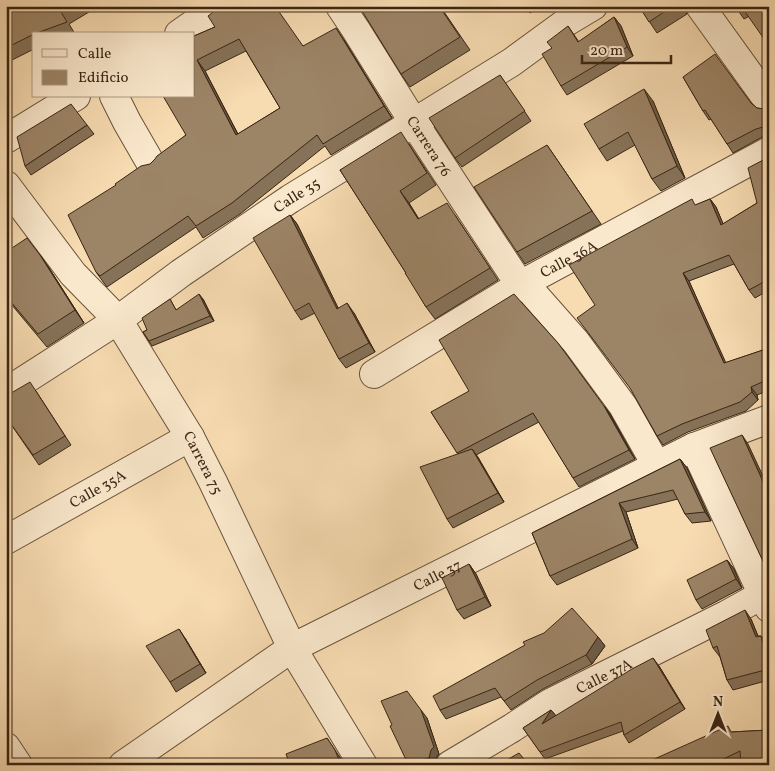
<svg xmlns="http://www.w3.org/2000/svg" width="775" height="771" viewBox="0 0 775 771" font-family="Vollkorn,serif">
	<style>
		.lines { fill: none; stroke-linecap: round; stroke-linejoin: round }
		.street-casing { stroke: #69523b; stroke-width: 30 }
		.street { stroke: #fae8cc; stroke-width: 28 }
		.wall { fill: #867258; stroke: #3a2514; fill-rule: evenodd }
		.shaded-wall { fill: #6d5c47; stroke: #3a2514 }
		.building { fill: #9c8466; stroke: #3a2514; fill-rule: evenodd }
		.labels { text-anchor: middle; stroke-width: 4; stroke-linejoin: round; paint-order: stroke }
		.street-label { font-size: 15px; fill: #3a2514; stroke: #fae8cc }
	</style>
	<rect width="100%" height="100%" fill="#f7dbb1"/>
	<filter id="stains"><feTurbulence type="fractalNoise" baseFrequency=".004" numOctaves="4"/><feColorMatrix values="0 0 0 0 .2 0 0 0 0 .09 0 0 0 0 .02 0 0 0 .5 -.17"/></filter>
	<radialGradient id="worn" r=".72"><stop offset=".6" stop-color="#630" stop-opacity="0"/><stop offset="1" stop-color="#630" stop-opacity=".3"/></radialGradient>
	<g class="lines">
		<defs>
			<g id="street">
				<path id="s1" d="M340,6L356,30L414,123L520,285L531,291L576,342L623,406L657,466"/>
				<path d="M700,6L769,102"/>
				<path d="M179,34L219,6"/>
				<path d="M114,96L127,122L150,162"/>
				<path d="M6,139L76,96"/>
				<path id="s2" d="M6,185L73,274L118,320L190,437L213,482L292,648L363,765"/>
				<path id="s3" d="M374,374L520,285L769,151"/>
				<path id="s4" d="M6,392L118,320L181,273L290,199L512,62L568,21L593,6"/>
				<path d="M694,447L769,608"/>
				<path id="s5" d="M6,540L190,437"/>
				<path d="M6,747L18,765"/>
				<path id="s6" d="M123,765L292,648L694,447L769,419"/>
				<path id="s7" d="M450,765L512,728L550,703L726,615L762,595"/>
			</g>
		</defs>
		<use href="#street" class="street-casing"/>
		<use href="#street" class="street"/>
	</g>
	<path class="wall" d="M6,6H113L94,9L69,24L75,34H34V49L6,63Z
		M440,6L470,50L410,87L401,74Z
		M526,6H541L530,13Z
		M639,6H685L687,14L657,33Z
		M735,6H769L744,19Z
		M614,17L621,26L633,56L567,95L561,86L552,48L568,26L579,42Z
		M215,27L303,46L344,40L392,118L331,155L325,146L240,214L203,238L196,227L107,287L104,283L96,272L150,164L186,135L194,36ZM246,51L280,108L238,134L205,71Z
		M500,75L531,121L462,167L455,158Z
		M683,77L751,103L757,108L769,110V135L762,137L733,153L711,119L709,120L703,111Z
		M653,101L685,178L661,191L652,179L635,145L607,161L599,149Z
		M87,125L94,134L31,175L25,166Z
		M409,144L436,185L409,203L419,219L455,215L498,280L435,319L426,307L406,273L340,170Z
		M547,145L601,224L525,264L517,252Z
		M769,157V290L755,298L749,290L734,264L689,281L725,363L769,348V390L757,395L758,400L746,411L688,432L663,445L657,436L595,305L696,205L710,199L716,207L723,224L757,203Z
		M6,211L10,217V223L6,225Z
		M290,215L297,224L338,308L354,313L375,352L346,368L339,359L315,313L301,320L295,311Z
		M6,252L40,255L49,268L84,323L47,347L6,298Z
		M170,299L176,310L203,299L214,321L152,346L143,332L147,330Z
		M36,391L71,445L39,465L6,417Z
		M604,406L610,414L635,459L579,487L573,478L539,422L476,455L504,502L453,528L447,519L458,454L431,412Z
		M680,459L687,468L711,521L692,523L685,514L678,499L626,512L638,548L557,585L550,576L532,533Z
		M727,560L734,569L742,588L702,609L696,600Z
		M469,564L476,574L491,606L464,619L457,610Z
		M751,619L758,636H761L767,645L769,650V680L733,690L727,680L720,657L713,648Z
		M598,637L605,646L592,664L543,689L511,710L501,697L446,719L440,710Z
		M185,638L206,673L176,692L170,682Z
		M659,666L685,709L629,743L624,735L623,731L545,759L523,728L551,710L556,716Z
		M427,718L439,754L436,758L435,765H408Z
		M769,730V765H742L741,762L734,765H641L732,732Z"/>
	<path class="shaded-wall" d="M682,6H685L687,14Z
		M614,17L621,26L633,56L627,47Z
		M336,28L344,40L392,118L384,106Z
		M197,60L205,71L244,146L236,135Z
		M644,89L653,101L685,178L677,166Z
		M400,191L409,203L426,231L418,219Z
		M710,199L716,207L727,233L721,225Z
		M6,211L10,217V223L6,218Z
		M290,215L297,224L343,318L337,309Z
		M40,255L49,268L84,323L75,310Z
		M683,273L689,281L730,372L724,363Z
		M199,294L203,299L214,321L210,316Z
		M347,303L354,313L375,352L369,343Z
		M751,387L757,395L758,400L752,392Z
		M604,406L610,414L635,459L629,450Z
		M742,435L748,444L769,489V495Z
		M472,449L478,457L504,502L498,493Z
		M680,459L687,468L711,521L705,512Z
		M619,503L626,512L638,548L632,539Z
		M727,560L734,569L742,588L736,579Z
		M469,564L476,574L491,606L485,597Z
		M745,610L751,619L762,646L756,637Z
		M179,629L185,638L206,673L200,664Z
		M761,636L767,645L769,650V664Z
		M598,637L605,646L592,664L586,655Z
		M653,658L659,666L685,709L680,702Z
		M421,710L427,718L439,754L436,758L435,765H434L429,758Z
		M551,710L557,717L542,724Z
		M327,738L341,759L344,765H341Z"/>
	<path class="building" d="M6,6H71L61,12L67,22L34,34L6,48Z
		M221,6H275L303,46L336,28L384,106L323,144L317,135L232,203L196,226L188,216L100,276L96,272L68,215L116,185L115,184L141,166L150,164L155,159L157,156L186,135L163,96H194V36L215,27L208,16ZM239,39L280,108L236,135L197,60Z
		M359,6H439L460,37L401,74Z
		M639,6H673L649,22Z
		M741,6H769V46Z
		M614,17L627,47L561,86L542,54L552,48L547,42L568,26L578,42Z
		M715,54L751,103L757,108L764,109L768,108L769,110V128L763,127L756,129L727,144L705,110L703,111L683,77Z
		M500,75L525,111L455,158L429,118Z
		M644,89L677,166L652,179L628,132L599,149L584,124Z
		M71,104L87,125L25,166L17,137Z
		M401,132L427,173L400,191L418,219L447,203L490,268L426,307L405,273H406L340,170Z
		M547,145L592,211L517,252L474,187Z
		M769,157V279L749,290L729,255L683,273L724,363L769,348V379L751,387L752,392L740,402L682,424L657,436L630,388L577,318L595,305L569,265L692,199L695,205L710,199L721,225L757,203L748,168Z
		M290,215L337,309L347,303L369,343L339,359L309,303L295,311L253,238Z
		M27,238L40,255L75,310L38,334L6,296V252Z
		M199,294L210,316L149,341L143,332L147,330L142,318L170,299L176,310Z
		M514,294L558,343L604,406L629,450L573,478L533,413L457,453L431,412L469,391L439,340Z
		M30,382L65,436L33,455L6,417V396Z
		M742,435L769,495V574L710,448Z
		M472,449L498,493L447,519L420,467Z
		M680,459L705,512L685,514L673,490L619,503L632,539L550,576L532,533Z
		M727,560L736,579L696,600L687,580Z
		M469,564L485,597L457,610L442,578Z
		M572,608L598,637L586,655L537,680L504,701L495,688L440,710L433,696L525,645L523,642L544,633Z
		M745,610L756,637L761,636L769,664V669L727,680L717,646L713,648L706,630Z
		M179,629L200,664L170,682L146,646Z
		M653,658L680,702L624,735L621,722L540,752L523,728L551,710L542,724L632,669Z
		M407,691L421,710L434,747L431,750L429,758L408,764L390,726L392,725L381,701Z
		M728,726L731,732L769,730V762L741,764L740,751L711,765H641Z
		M327,738L335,750L341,765H290L286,754Z
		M519,753L529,765H498Z"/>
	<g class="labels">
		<g class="street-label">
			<text dy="5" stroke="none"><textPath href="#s1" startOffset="166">Carrera 76</textPath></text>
			<text dy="5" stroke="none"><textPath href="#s4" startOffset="351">Calle 35</textPath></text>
			<text dy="5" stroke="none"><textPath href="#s3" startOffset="226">Calle 36A</textPath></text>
			<text dy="5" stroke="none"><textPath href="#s2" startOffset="342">Carrera 75</textPath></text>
			<text dy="5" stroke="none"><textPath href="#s5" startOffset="105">Calle 35A</textPath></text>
			<text dy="5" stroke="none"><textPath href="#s6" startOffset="368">Calle 37</textPath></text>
			<text dy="5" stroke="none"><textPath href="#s7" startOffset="178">Calle 37A</textPath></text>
		</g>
	</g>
	<rect width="775" height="771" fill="none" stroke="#f7dbb1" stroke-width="25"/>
	<rect x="8" y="8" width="760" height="756" fill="none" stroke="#3a2514" stroke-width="2.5"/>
	<rect x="12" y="12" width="750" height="746" fill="none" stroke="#3a2514"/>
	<rect x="32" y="32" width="162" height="65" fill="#fae8cc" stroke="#ad9a82"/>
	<rect x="42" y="49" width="25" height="8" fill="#fae8cc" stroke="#ad9a82"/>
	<text x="78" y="58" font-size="15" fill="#3a2514">Calle</text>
	<rect x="42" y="70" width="25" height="15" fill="#9c8466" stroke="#ad9a82"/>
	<text x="78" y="82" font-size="15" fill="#3a2514">Edificio</text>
	<g transform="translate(718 714)" stroke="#fae8cc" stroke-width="4" paint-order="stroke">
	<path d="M0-4L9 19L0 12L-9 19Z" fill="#3a2514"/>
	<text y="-8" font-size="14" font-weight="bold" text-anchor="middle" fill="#3a2514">N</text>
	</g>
	<path d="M582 55v8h89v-8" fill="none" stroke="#3a2514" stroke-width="2.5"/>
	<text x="590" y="55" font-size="15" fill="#3a2514" stroke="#fae8cc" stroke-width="4" paint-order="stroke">20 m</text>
	<rect width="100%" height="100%" filter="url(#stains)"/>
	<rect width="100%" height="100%" fill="url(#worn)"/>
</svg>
